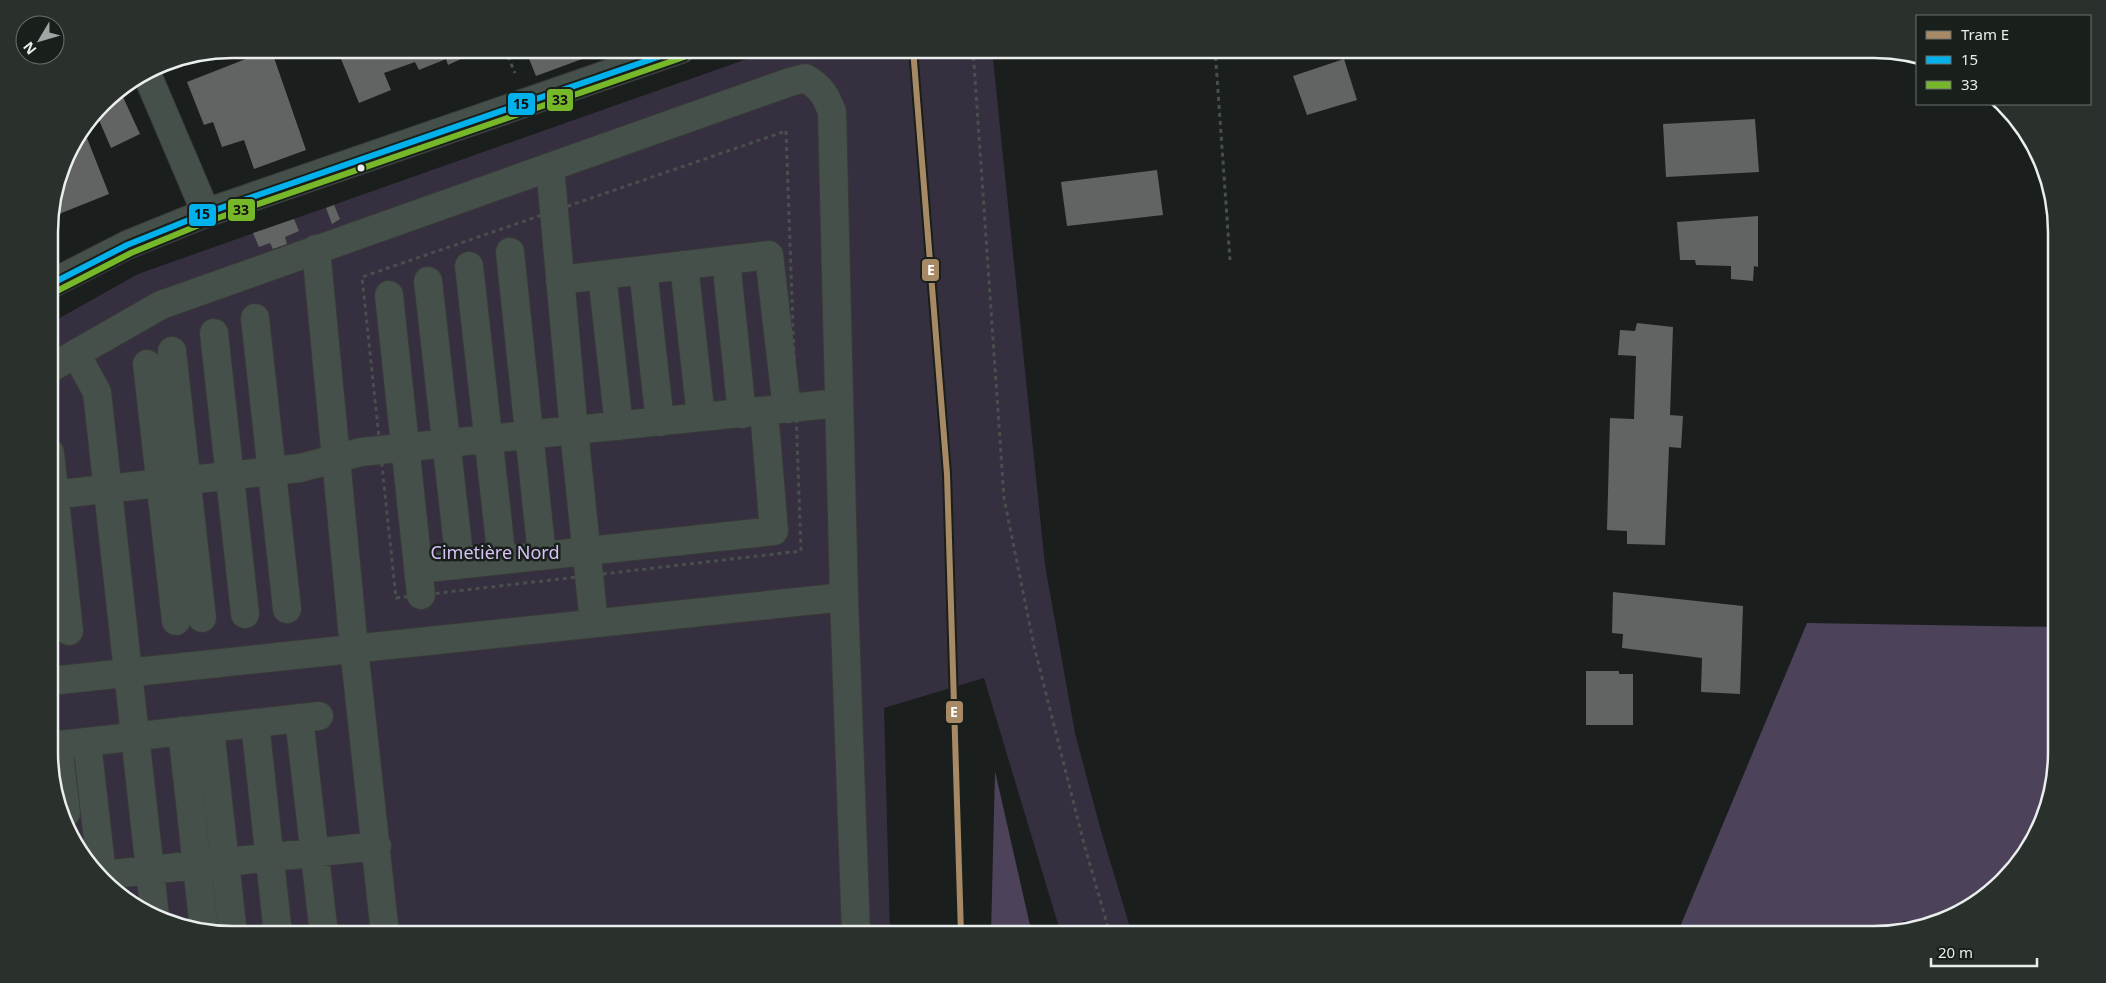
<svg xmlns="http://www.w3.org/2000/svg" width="2106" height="983" viewBox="0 0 2106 983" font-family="'Noto Sans',sans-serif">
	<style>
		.green { fill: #362f3f }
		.forest { fill: #4c4259 }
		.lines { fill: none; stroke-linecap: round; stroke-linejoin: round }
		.stream { stroke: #11081c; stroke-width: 10 }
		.building { fill: #626463 }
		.minor-casing { stroke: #383a39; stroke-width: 30 }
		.path { stroke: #494f4c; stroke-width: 3; stroke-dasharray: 4 4; stroke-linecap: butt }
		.minor { stroke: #46504a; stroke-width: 28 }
		.bus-1-casing { stroke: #191f1b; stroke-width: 10 }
		.bus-2-casing { stroke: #191f1b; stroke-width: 10 }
		.bus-1 { stroke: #00b1eb; stroke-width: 6 }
		.bus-2 { stroke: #76b82a; stroke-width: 6 }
		.tram-1-casing { stroke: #191f1b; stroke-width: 10 }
		.tram-1 { stroke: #a88965; stroke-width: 6 }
		.bus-dot { fill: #eaeeec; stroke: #191f1b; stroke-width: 2 }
		.labels { text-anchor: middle; stroke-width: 5; stroke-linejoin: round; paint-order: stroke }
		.park-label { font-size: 18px; fill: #d7c1f6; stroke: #191f1b }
		.rim { fill: none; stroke: #eaeeec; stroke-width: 2.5 }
		.line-badge { stroke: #191f1b; stroke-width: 2 }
		.badge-label { font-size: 14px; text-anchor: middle; font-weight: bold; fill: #fff }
		.pale-badge-label { font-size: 14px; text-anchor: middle; font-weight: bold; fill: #111 }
	</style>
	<rect width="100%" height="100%" fill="#1a1e1c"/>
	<path class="green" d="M775,49H992L1045,565L1075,733L1101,831L1132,934H1061L984,678L884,708L890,934H231L161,920L86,863L50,776L49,324L138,274Z"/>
	<path class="forest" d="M1807,623L2057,627V752L2043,822L2012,872L1976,903L1934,924L1887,934H1677Z
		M995,771L1032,934H991Z"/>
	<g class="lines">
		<path class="stream" d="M1873,934L1905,926L1934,924"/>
	</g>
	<path class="building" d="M271,49L306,150L254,169L244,140L222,147L213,122L204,125L187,82Z
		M337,49H475L476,52L448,65L446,59L419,70L415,62L384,73L391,90L359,103Z
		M525,49H591L593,55L536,76Z
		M1344,59L1357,100L1307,115L1293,76Z
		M123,97L140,134L111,148L96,113L102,106Z
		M1755,119L1759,172L1666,177L1663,124Z
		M87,138L109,194L49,218L68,150L73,144Z
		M1157,170L1163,215L1067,226L1061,182Z
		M334,205L340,219L332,224L326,208Z
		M1758,216V267L1754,266L1753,281L1731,279V266L1696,265L1695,260H1680L1677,222Z
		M294,219L299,231L285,237L287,244L273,249L270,243L259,247L253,233Z
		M1637,323L1673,327L1670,415L1683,416L1681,448L1669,447L1665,545L1627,544V531L1607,530L1610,418L1634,419L1636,356L1618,355L1620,330L1635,331Z
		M1613,592L1743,606L1740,694L1701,692L1702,658L1622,648L1623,634L1612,633Z
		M1586,671H1619V674H1633V725H1586Z"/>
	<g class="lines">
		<defs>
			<path id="minor" d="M146,72L206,213
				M550,167L574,431L594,623
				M316,249L354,648L385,934
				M510,252L542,556
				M726,260L742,414
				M684,265L701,417
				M469,266L502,560
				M643,270L660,422
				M602,275L619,426
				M560,280L769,255L787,409
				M428,281L460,564
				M49,285L127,245L206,213L681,49
				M389,295L421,595
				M255,318L287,609
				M214,333L245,614
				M172,351L202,618
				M76,354L97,392L155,916
				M147,364L176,621
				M49,369L161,305L790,82L805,78C821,87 826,96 832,112L844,597L856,934
				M50,453L69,631
				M50,495L300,468L361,452L839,403
				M419,569L774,531L764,411
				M50,681L844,597
				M299,718L324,934
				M255,723L278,934
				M210,729L233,934
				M182,731L204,929
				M87,742L102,875
				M58,745L66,813
				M50,746L319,716
				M103,875L377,846"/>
		</defs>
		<use href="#minor" class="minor-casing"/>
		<path class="path" d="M505,49L515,73
			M973,49L1004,498L1034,646L1084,844L1110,934
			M1215,49L1230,260
			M786,131L801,551L396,598L362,277Z"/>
		<use href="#minor" class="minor"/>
		<defs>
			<path id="bus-1" d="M49,285L127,245L206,213L681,49"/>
			<path id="bus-2" d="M53,293L131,253L209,221L684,57"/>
		</defs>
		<use href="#bus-1" class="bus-1-casing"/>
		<use href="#bus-2" class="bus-2-casing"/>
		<use href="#bus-1" class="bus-1"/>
		<use href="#bus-2" class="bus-2"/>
		<defs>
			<path id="tram-1" d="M913,49L947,474L961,934"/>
		</defs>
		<use href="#tram-1" class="tram-1-casing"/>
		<use href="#tram-1" class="tram-1"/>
	</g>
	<circle class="bus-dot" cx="361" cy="168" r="4.5"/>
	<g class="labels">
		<g class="park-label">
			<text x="495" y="559">Cimetière Nord</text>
		</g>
	</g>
	<path d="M0 0H2106V983H0ZM232 58H1874A174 174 0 0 1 2048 232V752A174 174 0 0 1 1874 926H232A174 174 0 0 1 58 752V232A174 174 0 0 1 232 58Z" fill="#2a302c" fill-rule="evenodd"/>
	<path class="rim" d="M232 58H1874A174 174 0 0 1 2048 232V752A174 174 0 0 1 1874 926H232A174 174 0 0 1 58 752V232A174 174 0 0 1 232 58Z"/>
	<g class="line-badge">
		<rect x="546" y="88" width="28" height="24" rx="5" fill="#76b82a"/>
		<rect x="507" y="92" width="29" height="24" rx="5" fill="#00b1eb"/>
		<rect x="227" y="198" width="29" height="24" rx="5" fill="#76b82a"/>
		<rect x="188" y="203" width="29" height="24" rx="5" fill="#00b1eb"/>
		<rect x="921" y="258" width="19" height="24" rx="5" fill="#a88965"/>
		<rect x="945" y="700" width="19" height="24" rx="5" fill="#a88965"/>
	</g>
	<g class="badge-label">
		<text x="931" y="275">E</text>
		<text x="954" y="717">E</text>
	</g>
	<g class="pale-badge-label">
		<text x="560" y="105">33</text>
		<text x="521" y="109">15</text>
		<text x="241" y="215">33</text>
		<text x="202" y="219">15</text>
	</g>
	<rect x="1916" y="15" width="175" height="90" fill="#191f1b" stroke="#6d726f"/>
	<rect x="1926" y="31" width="25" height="8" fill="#a88965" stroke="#6d726f"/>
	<text x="1961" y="40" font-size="15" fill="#eaeeec">Tram E</text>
	<rect x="1926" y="56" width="25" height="8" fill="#00b1eb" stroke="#6d726f"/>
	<text x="1961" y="65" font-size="15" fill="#eaeeec">15</text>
	<rect x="1926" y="81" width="25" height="8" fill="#76b82a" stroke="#6d726f"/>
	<text x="1961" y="90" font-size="15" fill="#eaeeec">33</text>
	<g transform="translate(40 40) rotate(232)"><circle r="24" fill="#191f1b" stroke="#6d726f"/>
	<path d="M0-4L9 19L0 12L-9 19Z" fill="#a1a5a3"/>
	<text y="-8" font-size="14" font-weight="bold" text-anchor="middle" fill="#eaeeec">N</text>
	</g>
	<path d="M1931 958v8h106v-8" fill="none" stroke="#eaeeec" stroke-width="2.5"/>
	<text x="1938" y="958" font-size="15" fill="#eaeeec" stroke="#191f1b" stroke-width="4" paint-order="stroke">20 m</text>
</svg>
